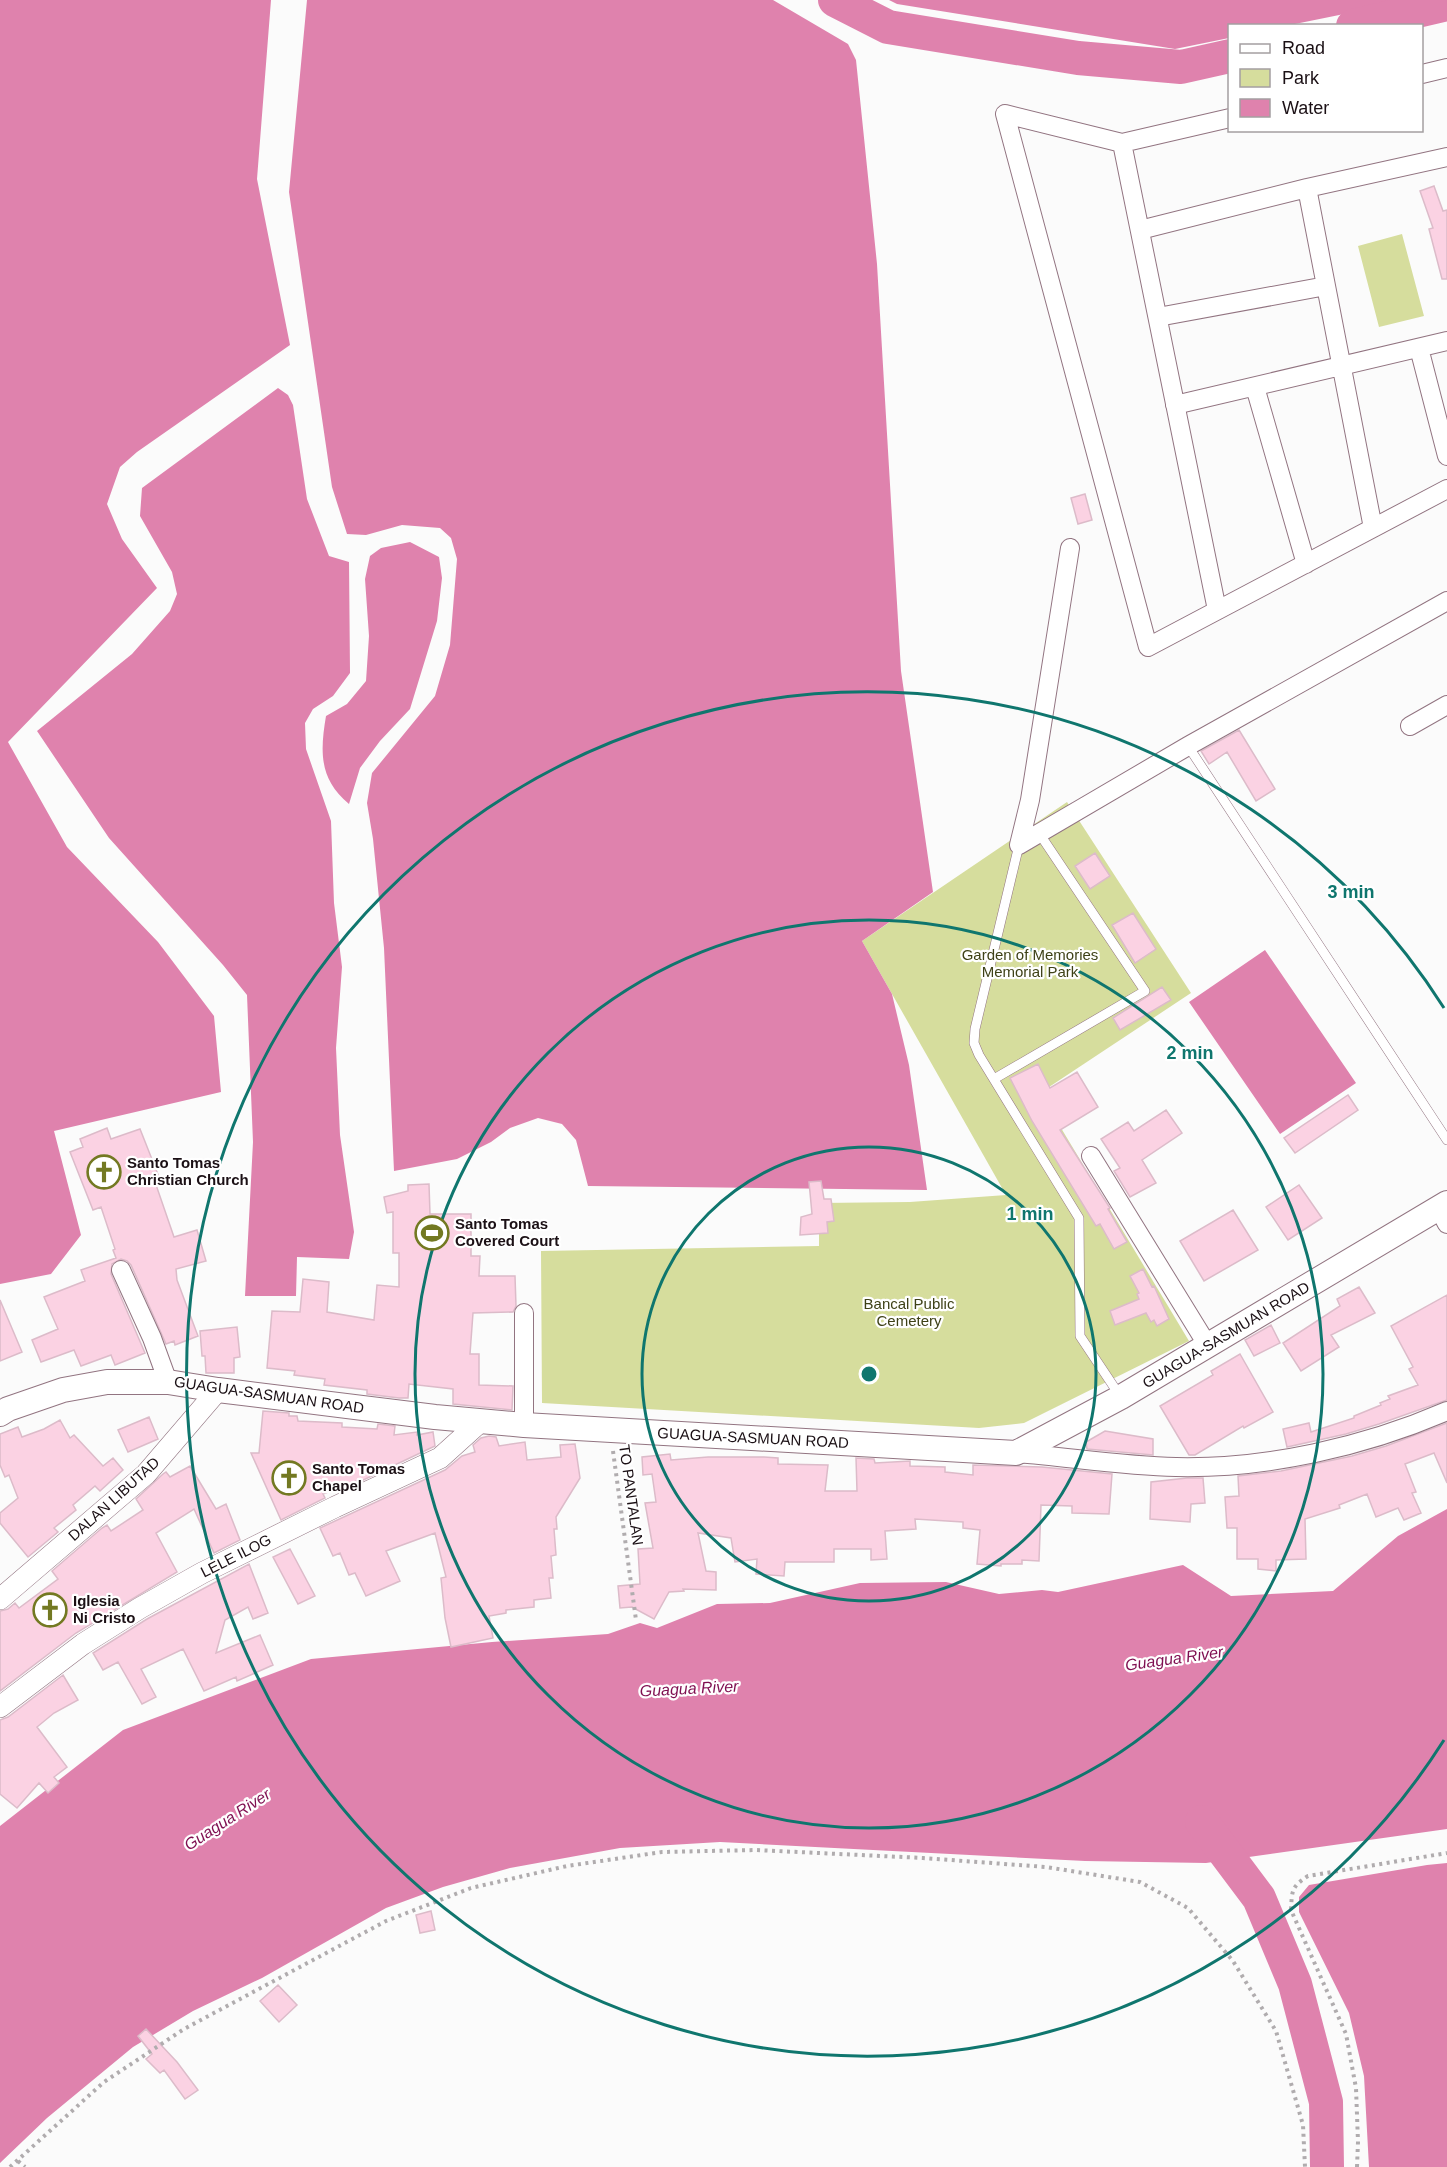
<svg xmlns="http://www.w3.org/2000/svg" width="1447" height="2167" viewBox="0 0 1447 2167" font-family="Arial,sans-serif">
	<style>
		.green { fill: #d6dd9d }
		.water { fill: #df82ad }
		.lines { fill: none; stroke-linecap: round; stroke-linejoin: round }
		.river { stroke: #df82ad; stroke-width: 34 }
		.building { fill: #fbd2e3; stroke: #dcbbc9; stroke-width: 1.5 }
		.service-casing { stroke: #927481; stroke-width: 10 }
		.minor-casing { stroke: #927481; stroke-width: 20 }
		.tertiary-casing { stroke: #927481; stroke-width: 22 }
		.secondary-casing { stroke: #927481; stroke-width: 26 }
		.path { stroke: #b0acae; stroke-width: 4; stroke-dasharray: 3 4.5; stroke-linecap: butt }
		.service { stroke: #fff; stroke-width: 9 }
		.minor { stroke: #fff; stroke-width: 18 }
		.tertiary { stroke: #fff; stroke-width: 21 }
		.secondary { stroke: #fff; stroke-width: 24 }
		.ring { fill: none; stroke: #0f766e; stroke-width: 3 }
		.labels { text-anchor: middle; stroke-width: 4.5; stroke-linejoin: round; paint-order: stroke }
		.park-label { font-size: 15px; fill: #3e4117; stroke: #fff }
		.poi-label { font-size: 15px; font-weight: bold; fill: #1b1015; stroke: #fff; text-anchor: start }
		.street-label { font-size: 15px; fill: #1b1015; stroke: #fff }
		.water-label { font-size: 16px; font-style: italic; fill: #7f0f51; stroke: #fff }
		.centre { fill: #0f766e; stroke: #fff; stroke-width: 3 }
		.ring-label { font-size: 18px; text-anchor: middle; font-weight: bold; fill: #0f766e; stroke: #fff; stroke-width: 4.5; stroke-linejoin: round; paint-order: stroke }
	</style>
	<rect width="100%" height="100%" fill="#fbfbfb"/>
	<path class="green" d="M1402,234L1424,316L1379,327L1358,246Z
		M1067,802L1191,993L1040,1093L1189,1341L1024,1423L979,1428L542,1403L541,1251L819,1246V1203L910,1202L1006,1195L862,941Z"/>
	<path class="water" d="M0,0H271L257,179L290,345L137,452L120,467L107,504L122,539L157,588L8,742L67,847L158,942L214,1016L221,1092L54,1131L81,1235L51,1274L0,1284Z
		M307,0H773L848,44L856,60L877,264L901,671L933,892L862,941L892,994L909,1065L927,1190L588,1186L576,1140L562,1124L538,1118L510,1128L491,1142L457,1159L394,1171L384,948L373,839L367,803L372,773L435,696L450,645L457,559L451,538L440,528L402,525L366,535L347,534L332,487L289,192Z
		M889,0H1413L1290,25L1230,26L1229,38L1175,49L897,4Z
		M278,388L288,395L293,405L307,499L329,556L349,562L350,673L333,696L313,709L305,723L306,749L331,821L334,903L342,967L336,1048L340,1135L354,1232L349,1259L297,1257L296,1296H245L253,1142L247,995L223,965L109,838L37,731L132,654L170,611L177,594L172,572L140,516L142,488Z
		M410,542L439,557L442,578L437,621L410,709L380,741L360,768L349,804C319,779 320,752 326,716L347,704L366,681L369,636L365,579L370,556L381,548Z
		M1265,950L1356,1083L1280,1134L1189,1002Z
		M1447,1509V1829L1206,1863L1085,1861L720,1842L620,1848L510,1868L443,1887L386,1908L262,1978L193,2011L133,2047L47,2118L0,2163V1826L123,1730L311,1659L492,1642L608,1634L640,1623L657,1628L717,1604L770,1603L860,1583L946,1582L999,1594L1042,1590L1058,1592L1183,1565L1231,1596L1333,1591L1398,1536Z
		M1447,1863V2167H1369L1364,2076L1349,2013L1299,1912V1897L1309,1885L1427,1865Z"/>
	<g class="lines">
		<path class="river" d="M835,0L888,27L1078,58L1181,67L1230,56
			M1353,26L1447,4
			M1202,1822L1259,1898L1295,1984L1326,2102L1327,2167"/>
	</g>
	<path class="building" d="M1434,186L1443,211L1447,210V279H1442L1429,229L1433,228L1420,191Z
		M1085,494L1092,520L1078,524L1071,498Z
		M1239,730L1275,789L1256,801L1227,752L1209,764L1201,751Z
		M1095,853L1110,876L1090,889L1075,866Z
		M1133,913L1156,949L1135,963L1112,925Z
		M1162,987L1171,1000L1120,1030L1113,1018Z
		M1038,1064L1050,1088L1077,1072L1098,1107L1060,1130L1110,1208L1108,1209L1127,1242L1114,1249L1100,1224L1096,1226L1032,1121L1010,1078Z
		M1348,1095L1358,1110L1295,1153L1284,1138Z
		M1166,1110L1182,1133L1142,1160L1156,1183L1130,1197L1114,1171L1120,1168L1101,1139L1128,1122L1134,1131Z
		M107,1128L111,1139L140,1129L159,1177L154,1179L174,1237L197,1230L206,1261L176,1269L177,1280L198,1336L175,1345L174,1341L166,1344L131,1265L127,1261L121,1259L112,1264L111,1274L145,1353L115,1365L111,1355L81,1366L74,1350L41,1362L32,1340L58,1329L44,1297L85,1281L81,1270L116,1258L113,1250L115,1249L101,1207L93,1210L70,1152L83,1147L80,1139Z
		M821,1181L824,1199H831L834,1221L827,1222L828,1233L800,1235L801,1217L812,1214L809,1182Z
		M429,1184L430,1214H471V1256H480L479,1276H515L516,1306L513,1312L473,1313L470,1354H479V1385L513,1386L512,1410L453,1404V1389L409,1384L408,1398H399L367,1394V1390L324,1385L325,1379L294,1375L295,1371L267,1368L272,1311L300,1312L303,1279L329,1282L327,1312L374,1320L377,1285L399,1287V1253H393V1212L387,1213L384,1197L408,1191V1185Z
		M1299,1185L1322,1218L1288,1240L1266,1207Z
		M1233,1210L1258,1250L1204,1281L1180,1241Z
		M1143,1269L1152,1287L1154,1286L1169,1319L1157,1326L1154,1320L1151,1322L1146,1313L1115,1325L1110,1311L1139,1299L1137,1294L1139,1293L1130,1276Z
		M1359,1287L1375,1313L1331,1335L1339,1347L1301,1371L1283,1343L1340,1306L1337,1299Z
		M1447,1295V1400L1379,1424L1346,1434L1287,1447L1283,1429L1309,1423L1311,1432L1354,1418V1416L1381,1405L1380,1403L1390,1399L1388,1396L1418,1385L1409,1369L1413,1367L1391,1326Z
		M0,1300L22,1352L0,1361Z
		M1271,1325L1280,1343L1254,1356L1245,1340Z
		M237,1327L240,1357L234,1358V1373H206L205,1356H202L200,1331Z
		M1240,1354L1273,1412L1244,1428L1243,1426L1195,1455H1189L1160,1406L1213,1375L1211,1371Z
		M263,1411L289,1413V1416H297L298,1421L342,1423V1427L377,1429L378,1424L395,1426L394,1435L417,1432V1435L433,1432L435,1446L357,1483L356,1481L323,1494L325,1498L281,1520L251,1453H259Z
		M149,1417L158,1439L128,1452L118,1430Z
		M60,1420L70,1438L74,1435L103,1466L113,1458L123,1470L100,1491L95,1486L73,1505L76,1510L54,1528L58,1532L28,1557L0,1523V1513L18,1498L9,1475L5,1477L0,1465V1434L18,1427L22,1437L44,1429Z
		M1447,1423V1483L1434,1453L1405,1464L1416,1492L1412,1493L1421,1513L1404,1520L1398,1508L1376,1517L1367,1494L1339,1505L1340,1508L1305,1519L1306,1559L1276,1560V1571L1258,1569V1559H1237V1528H1227L1225,1497L1239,1496L1238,1476L1281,1471L1352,1456L1386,1446Z
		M1105,1431L1153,1439V1455L1087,1449L1086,1442Z
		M489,1436L496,1437L499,1446L525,1442L527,1460L561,1457L560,1445L575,1444L580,1478L556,1517L557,1529H554L556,1555L551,1556L553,1578H549L551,1598L534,1600V1607L506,1610V1613L489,1616L493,1638L451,1647L445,1618L441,1578L446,1577L435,1533L386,1551L400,1581L366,1596L355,1573L349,1575L340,1553L333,1556L320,1528L445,1470L462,1456L475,1452L473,1445L481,1438Z
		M670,1454L671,1460L708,1457H764L778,1458V1464L828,1465L825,1491H857L856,1458L874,1459L875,1463L910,1461V1466L945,1467V1472L973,1475V1465L1042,1467L1112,1474L1109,1514L1072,1513V1506L1041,1505L1039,1561L1022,1560V1564H1001V1566L977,1564L980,1530L963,1528V1522L915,1519L916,1529L885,1531L887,1559L871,1560V1549H834V1562H785L784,1576L756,1574L757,1559L735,1562L731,1538L698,1533L706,1571L716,1572V1590L683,1589L684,1591L669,1592L654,1619L632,1607L620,1608L618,1586L640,1584L638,1549L653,1548L645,1503L656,1502L652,1474L643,1475L642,1457Z
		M190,1466L216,1509L226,1504L240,1540L214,1553L194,1509L156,1533L177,1572L76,1633L0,1691V1611L8,1609L15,1603L19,1608L58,1579L52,1571L102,1528L107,1525L111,1531L143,1510L136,1499L163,1474L166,1472L170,1477Z
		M1187,1478H1203L1205,1503L1191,1504L1190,1522L1150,1519L1151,1482Z
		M290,1549L315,1596L298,1604L273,1557Z
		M249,1564L268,1613L253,1619L248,1607L225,1620L216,1653L260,1635L273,1665L237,1681L236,1677L204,1691L183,1649L141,1669L156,1697L142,1704L118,1662L103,1670L93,1653L147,1619Z
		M63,1675L78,1700L54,1713L37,1727L67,1767L54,1777L59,1783L48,1793L39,1783L17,1808L0,1794V1720L8,1717Z
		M431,1911L435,1930L420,1933L416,1915Z
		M278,1985L297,2005L279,2022L260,2001Z
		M146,2029L177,2062L198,2090L185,2099L164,2070L160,2073L146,2059L152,2054L138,2036Z"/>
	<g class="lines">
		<defs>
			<path id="service" d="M1188,746L1447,1140
				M1019,845L975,1029L974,1043L979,1055L1079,1218L1080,1336L1120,1396
				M994,1079L1145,991L1039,833"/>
			<path id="minor" d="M1422,74L1447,68
				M1230,118L1122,143L1005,114L1148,647L1447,489
				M1122,143L1217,610
				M1307,188L1373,528
				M1140,230L1307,188L1447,157
				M1158,317L1326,286
				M1419,348L1447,456
				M1255,387L1306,564
				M1175,405L1447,341
				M1070,548L1030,800L1019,845L1188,746L1447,601
				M1410,726L1447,705
				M1091,1156L1208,1346
				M1439,1209L1447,1224
				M121,1270L152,1338L168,1382
				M524,1313V1425
				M1016,1453C1069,1457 1122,1466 1176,1467C1266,1469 1364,1447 1447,1411"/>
			<path id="tertiary" d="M0,1599L146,1474L218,1390
				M0,1707L83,1644L140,1608L202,1573L335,1507L440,1458L481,1421"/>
			<path id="secondary" d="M0,1414L8,1409L63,1390L107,1382H168L218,1390L435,1417L524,1425L1016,1453L1121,1397L1447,1203"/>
		</defs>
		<use href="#service" class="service-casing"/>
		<use href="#minor" class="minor-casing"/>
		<use href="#tertiary" class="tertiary-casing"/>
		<use href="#secondary" class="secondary-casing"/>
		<path class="path" d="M613,1451L636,1620
			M18,2161L25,2167
			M10,2167L104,2082L184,2029L386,1921L471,1888L567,1866L662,1852L756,1850L923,1858L1046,1867L1140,1882L1188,1908L1233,1961L1276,2031L1303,2125L1305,2167
			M1357,2167L1358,2142L1356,2088L1346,2034L1291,1910C1292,1891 1291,1887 1308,1876L1447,1853"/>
		<use href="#service" class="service"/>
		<use href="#minor" class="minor"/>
		<use href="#tertiary" class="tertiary"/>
		<use href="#secondary" class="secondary"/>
	</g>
	<g class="ring">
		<circle cx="869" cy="1374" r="227"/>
		<circle cx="869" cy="1374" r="454"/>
		<path d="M1444 1740A682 682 0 1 1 1444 1008"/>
	</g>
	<defs>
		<symbol id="church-ring" viewBox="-11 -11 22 22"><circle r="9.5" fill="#fff" stroke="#737922" stroke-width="1.5"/><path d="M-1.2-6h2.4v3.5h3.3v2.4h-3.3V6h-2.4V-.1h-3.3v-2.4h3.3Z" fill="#737922"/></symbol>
		<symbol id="stadium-ring" viewBox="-11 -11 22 22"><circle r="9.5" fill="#fff" stroke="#737922" stroke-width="1.5"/><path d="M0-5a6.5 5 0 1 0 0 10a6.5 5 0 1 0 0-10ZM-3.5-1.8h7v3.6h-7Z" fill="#737922"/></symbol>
	</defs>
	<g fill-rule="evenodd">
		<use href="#church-ring" x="85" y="1153" width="38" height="38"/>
		<use href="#stadium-ring" x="413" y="1214" width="38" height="38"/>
		<use href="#church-ring" x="270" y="1459" width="38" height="38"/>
		<use href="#church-ring" x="31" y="1591" width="38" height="38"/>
	</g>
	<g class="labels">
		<g class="park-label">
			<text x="1030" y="960">Garden of Memories<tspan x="1030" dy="17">Memorial Park</tspan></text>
			<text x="909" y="1309">Bancal Public<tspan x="909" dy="17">Cemetery</tspan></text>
		</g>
		<g class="poi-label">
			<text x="127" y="1168">Santo Tomas<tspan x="127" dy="17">Christian Church</tspan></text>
			<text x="455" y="1229">Santo Tomas<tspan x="455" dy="17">Covered Court</tspan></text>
			<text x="312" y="1474">Santo Tomas<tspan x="312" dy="17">Chapel</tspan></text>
			<text x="73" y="1606">Iglesia<tspan x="73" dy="17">Ni Cristo</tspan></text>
		</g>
		<g class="street-label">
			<text transform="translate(1226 1335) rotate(-31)" y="5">GUAGUA-SASMUAN ROAD</text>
			<text transform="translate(269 1395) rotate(8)" y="5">GUAGUA-SASMUAN ROAD</text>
			<text transform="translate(753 1438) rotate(3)" y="5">GUAGUA-SASMUAN ROAD</text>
			<text transform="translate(631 1495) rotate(82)" y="5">TO PANTALAN</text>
			<text transform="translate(114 1499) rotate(-42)" y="5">DALAN LIBUTAD</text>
			<text transform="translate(236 1556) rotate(-27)" y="5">LELE ILOG</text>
		</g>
		<g class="water-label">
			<text transform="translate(1174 1658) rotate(-8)" y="6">Guagua River</text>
			<text transform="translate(689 1688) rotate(-3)" y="6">Guagua River</text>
			<text transform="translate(227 1819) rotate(-33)" y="6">Guagua River</text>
		</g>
	</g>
	<circle cx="869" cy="1374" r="9" class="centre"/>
	<g class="ring-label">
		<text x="1351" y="898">3 min</text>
		<text x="1190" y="1059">2 min</text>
		<text x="1030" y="1220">1 min</text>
	</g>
	<rect x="1228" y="24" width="195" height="108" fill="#ffffff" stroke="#a49fa1" stroke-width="1.5"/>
	<rect x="1240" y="44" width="30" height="9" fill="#ffffff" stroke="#a49fa1" stroke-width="1.5"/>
	<text x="1282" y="54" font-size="18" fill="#1b1015">Road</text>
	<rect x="1240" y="69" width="30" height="18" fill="#d6dd9d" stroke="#a49fa1" stroke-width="1.5"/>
	<text x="1282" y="84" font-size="18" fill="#1b1015">Park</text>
	<rect x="1240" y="99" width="30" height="18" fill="#df82ad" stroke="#a49fa1" stroke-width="1.5"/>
	<text x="1282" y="114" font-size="18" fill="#1b1015">Water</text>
</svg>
